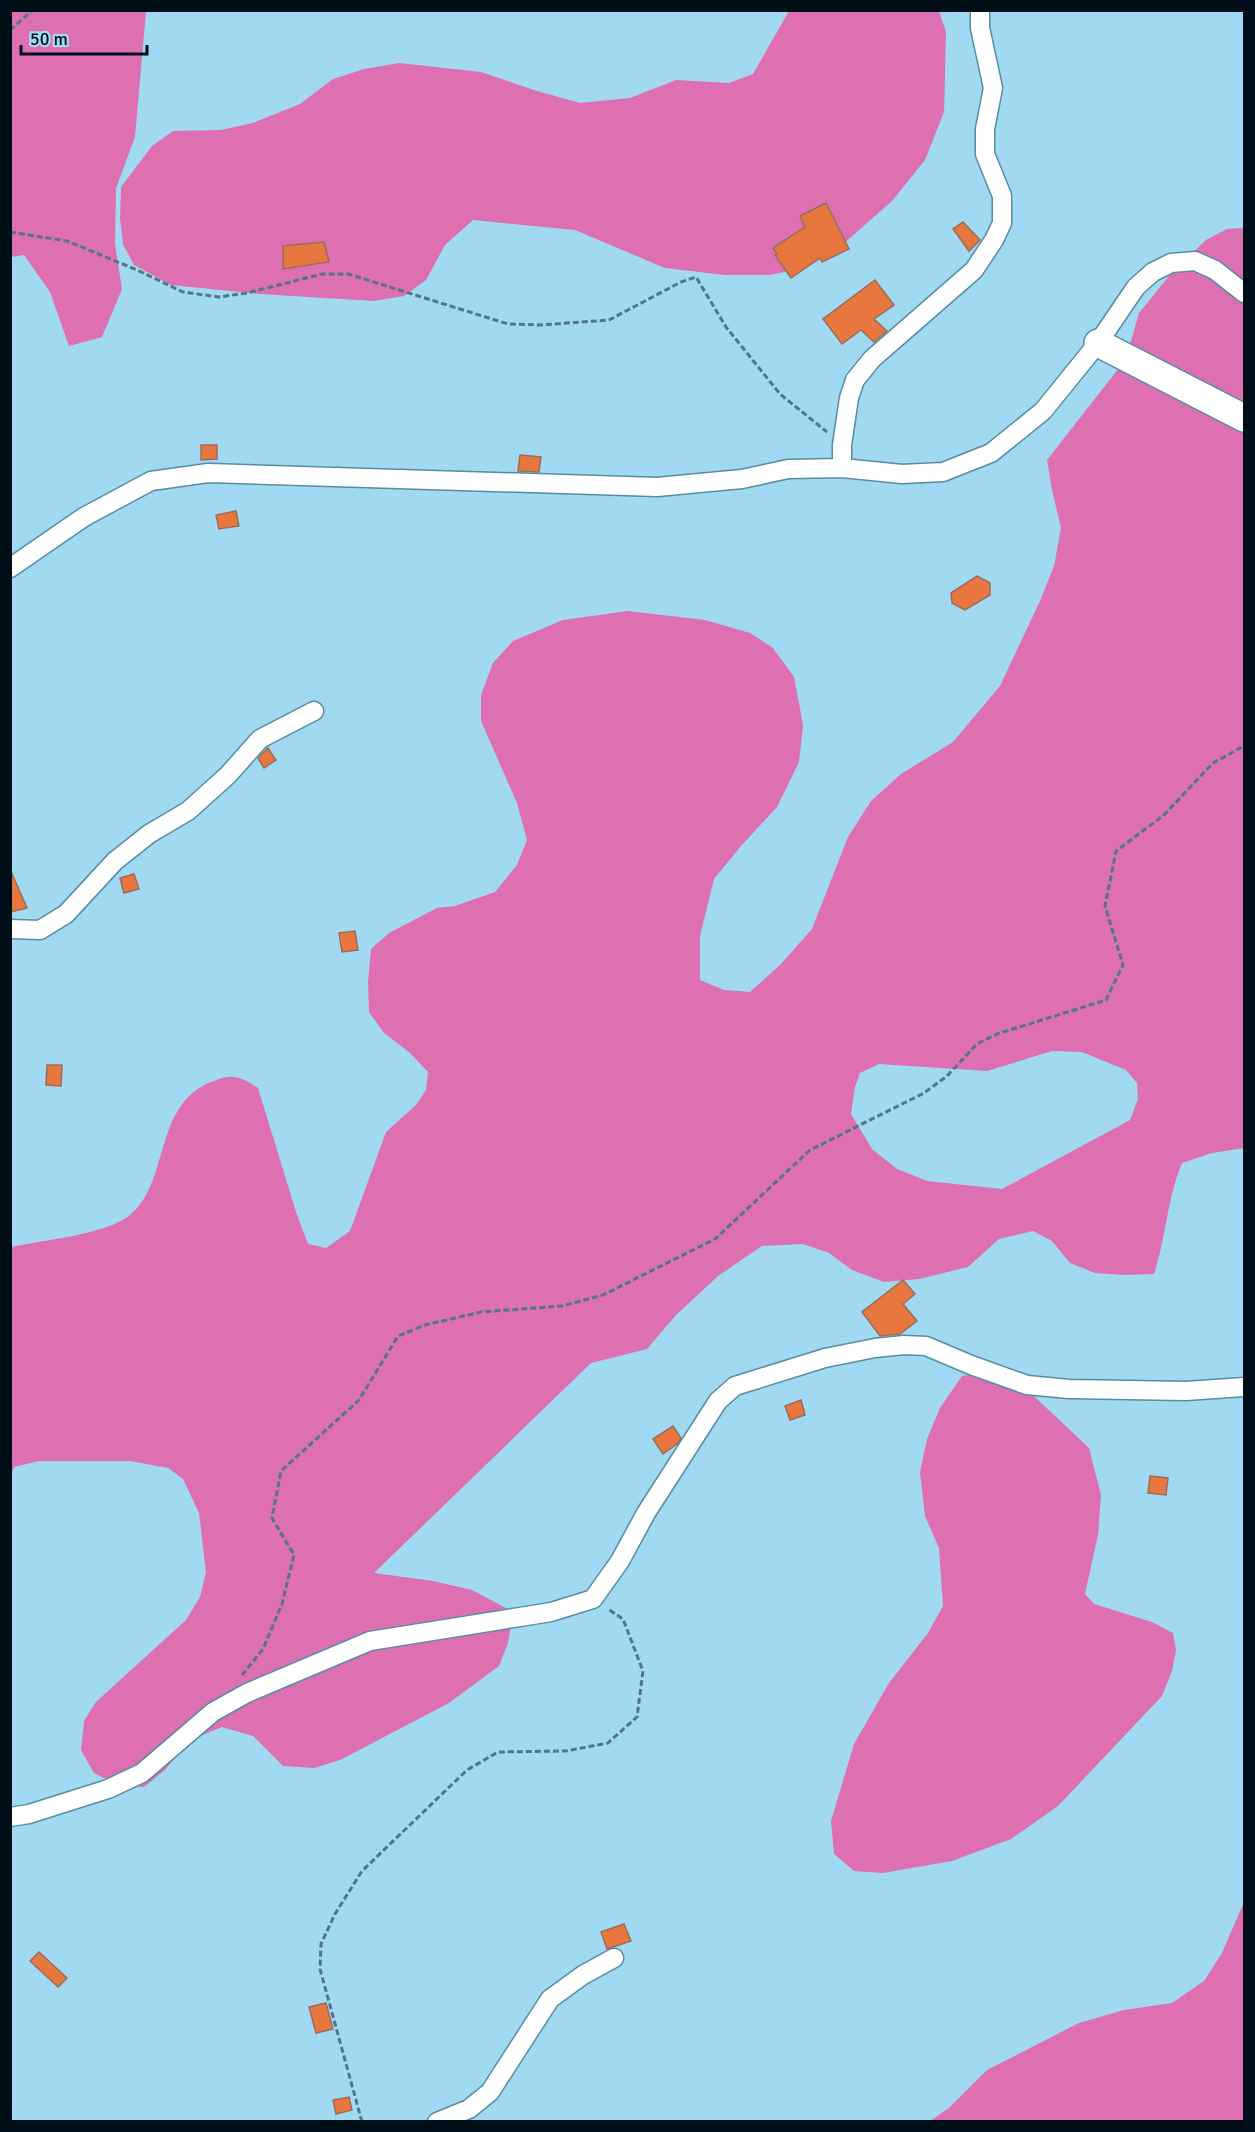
<svg xmlns="http://www.w3.org/2000/svg" width="1255" height="2132" viewBox="0 0 1255 2132" font-family="Signika,sans-serif">
	<style>
		.forest { fill: #de6fb0; fill-rule: evenodd }
		.building { fill: #e7773e; stroke: #9b6d58; stroke-width: 1.5 }
		.lines { fill: none; stroke-linecap: round; stroke-linejoin: round }
		.street-casing { stroke: #568da3; stroke-width: 21 }
		.secondary-casing { stroke: #568da3; stroke-width: 30 }
		.path { stroke: #527686; stroke-width: 3; stroke-dasharray: 6 3; stroke-linecap: butt }
		.street { stroke: #fff; stroke-width: 18 }
		.secondary { stroke: #fff; stroke-width: 27 }
	</style>
	<rect width="100%" height="100%" fill="#a0d9f1"/>
	<path class="forest" d="M11,10L146,11L135,137L116,188L115,244L122,289L102,337L69,346L50,292L24,255L11,257Z
		M789,11H939L946,32L944,112L925,160L892,201L833,253L800,269L769,275H725L665,268L575,230L473,220L445,245L426,280L404,296L374,301L260,294L171,285L134,265L123,244L120,218L121,187L152,146L173,131L221,130L253,123L300,104L333,79L364,69L399,63L481,72L537,91L580,103L630,98L676,80L729,83L753,74Z
		M1244,228V1148L1212,1153L1182,1163C1167,1199 1166,1238 1154,1274L1124,1275L1095,1273L1070,1263L1052,1241L1033,1231L999,1239L968,1267L919,1279L884,1282L852,1270L829,1253L803,1244L762,1246L718,1276L676,1315L647,1349L591,1363L374,1573L433,1581L472,1590L506,1608L512,1619L508,1643L499,1666L449,1703L340,1760L314,1768L283,1766L253,1736L222,1727L188,1741L165,1770L144,1787L116,1784L94,1773L81,1750L84,1721L96,1702L186,1620L200,1597L206,1572L199,1513L183,1479L168,1468L130,1461H39L14,1467L11,1474V1247C42,1240 106,1235 130,1215C170,1183 153,1105 211,1082C232,1073 240,1076 258,1088L296,1212L308,1244L326,1248L350,1231L386,1132L416,1105L426,1090L428,1072L409,1052L384,1033L369,1012L368,982L371,949L389,933L437,908L455,906L495,892L517,865L527,840L517,803L481,721V695L493,663L513,641L563,620L628,611L705,620L750,633L773,648L794,677L803,725L799,762L777,807L741,846L714,879L700,936V980L724,990L750,992L780,965L812,929L848,837L871,801L901,774L953,742L1000,686L1040,601L1054,566L1061,528L1052,490L1047,460L1126,359L1139,313L1170,275L1206,240L1227,229ZM1052,1051L1082,1052L1126,1070L1137,1083L1138,1099L1130,1120L1002,1189L927,1181L897,1169L872,1149L851,1114L855,1087L860,1073L879,1064L987,1071Z
		M993,1372L1020,1383L1089,1448L1101,1495L1098,1535L1085,1594L1094,1604L1152,1622L1173,1633L1176,1650L1172,1671L1162,1696L1058,1806L1011,1839L952,1861L883,1873L854,1871L834,1854L831,1821L854,1744L889,1683L928,1633L943,1606L939,1548L925,1516L920,1472L927,1439L940,1408L962,1376Z
		M1244,1902V2121H930L949,2108L987,2070L1079,2023L1124,2010L1172,2003L1204,1981L1222,1953Z"/>
	<path class="building" d="M826,203L849,249L822,262L820,258L791,278L775,255L777,254L773,248L805,227L800,216Z
		M963,222L980,240L969,251L953,229Z
		M324,242L329,262L283,269V246Z
		M875,280L894,305L874,319L887,331L874,342L861,330L842,344L823,319Z
		M201,445H217V459L201,460Z
		M520,455L541,457L539,472L518,471Z
		M236,511L239,526L219,529L216,515Z
		M977,576L990,583V595L965,610L952,603L951,593Z
		M268,748L276,760L264,768L258,758Z
		M10,869L27,908L10,912Z
		M134,874L139,889L124,893L120,878Z
		M355,931L358,950L342,952L339,933Z
		M47,1065H62L61,1086L46,1085Z
		M903,1280L915,1294L903,1304L917,1321L900,1334L880,1336L862,1312Z
		M801,1400L805,1415L790,1420L785,1406Z
		M673,1426L681,1438L677,1444L663,1454L653,1439Z
		M1150,1476L1168,1478L1166,1495L1148,1493Z
		M624,1924L631,1941L607,1949L601,1932Z
		M39,1952L67,1978L58,1987L30,1961Z
		M326,2003L333,2029L316,2033L309,2007Z
		M349,2097L352,2110L336,2114L333,2100Z"/>
	<g class="lines">
		<defs>
			<path id="street" d="M842,468V445L849,398L855,380L872,359L974,270L994,240L1002,223V196L985,154V129L993,88L980,28V10
				M10,568L84,517L151,481L208,473L657,487L742,479L788,469L842,468L902,474L943,472L991,453L1043,411L1098,343L1136,287L1153,272L1171,263L1195,261L1215,270L1244,293
				M10,929L40,930L66,914L115,861L149,834L188,811L228,775L260,739L314,711
				M10,1817L29,1814L108,1789L142,1773L213,1712L247,1693L370,1641L520,1617L551,1612L593,1599L620,1561L646,1513L718,1401L735,1386L825,1358L875,1348L904,1345L926,1346L971,1365L1027,1385L1069,1389L1186,1391L1244,1387
				M437,2122L469,2109L490,2092L550,1999L583,1975L614,1958"/>
			<path id="secondary" d="M1098,343L1244,418"/>
		</defs>
		<use href="#street" class="street-casing"/>
		<use href="#secondary" class="secondary-casing"/>
		<path class="path" d="M10,30L33,10
			M10,232L67,241L137,270L183,292L219,297L247,293L322,274H348L508,324L540,325L609,320L681,282L696,277L726,327L780,394L827,432
			M242,1675L263,1649L282,1604L294,1555L272,1518L281,1471L359,1400L398,1336L425,1325L481,1312L562,1306L603,1295L715,1239L810,1150L924,1093L947,1076L977,1044L997,1034L1106,1000L1123,965L1105,906L1116,851L1164,815L1213,763L1244,746
			M362,2122L320,1969L321,1944L335,1914L362,1871L467,1770L498,1752L566,1751L608,1743L637,1717L643,1671L623,1619L608,1609"/>
		<use href="#street" class="street"/>
		<use href="#secondary" class="secondary"/>
	</g>
	<rect width="1255" height="2132" fill="none" stroke="#000f17" stroke-width="24"/>
	<path d="M21 45v9h126v-9" fill="none" stroke="#000f17" stroke-width="3"/>
	<text x="30" y="45" font-size="18" fill="#000f17" stroke="#a0d9f1" stroke-width="4.5" paint-order="stroke">50 m</text>
</svg>
